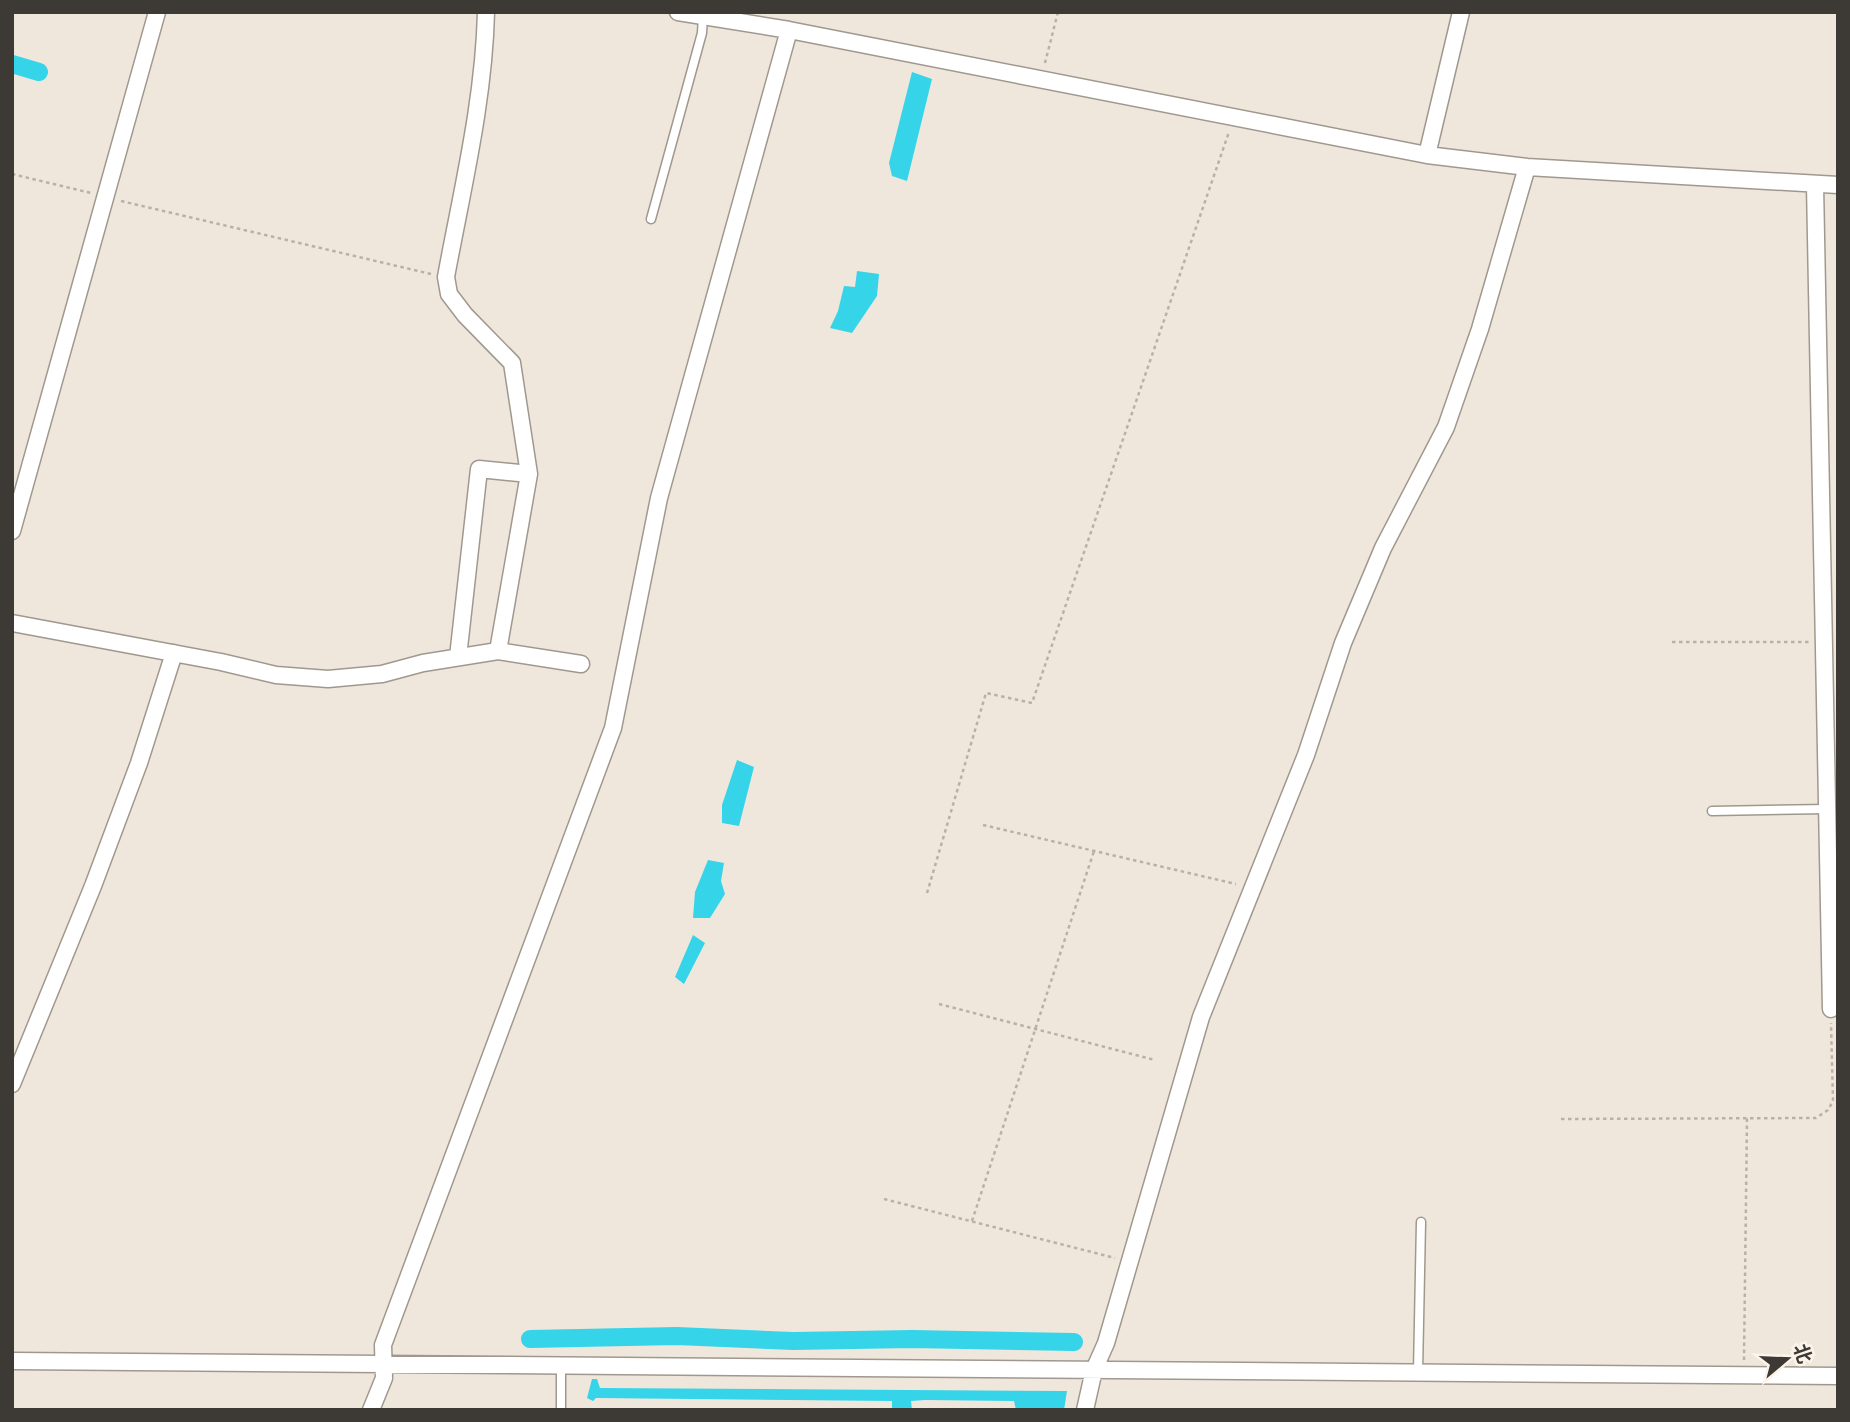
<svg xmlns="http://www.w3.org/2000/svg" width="1850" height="1422" viewBox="0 0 1850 1422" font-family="'Alegreya Sans','Noto Sans SC',sans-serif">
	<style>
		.water { fill: #35d4e9 }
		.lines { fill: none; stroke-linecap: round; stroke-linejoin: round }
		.canal { stroke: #35d4e9; stroke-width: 18 }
		.lane-casing { stroke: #a0988e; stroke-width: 11 }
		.street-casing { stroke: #a0988e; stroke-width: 19 }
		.path { stroke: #b9b1a8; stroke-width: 2.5; stroke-dasharray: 3.5 3.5; stroke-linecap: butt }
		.lane { stroke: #fff; stroke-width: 8 }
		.street { stroke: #fff; stroke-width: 16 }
	</style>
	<rect width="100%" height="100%" fill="#f0e7dc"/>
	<path class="water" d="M912,72L932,79L907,181L892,176L889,163Z
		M857,271L879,274L877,296L852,333L830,328L838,311L844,286L855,287Z
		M737,760L754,767L739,826L722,823V805Z
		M708,860L724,863L721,881L725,894L710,918H693L695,892Z
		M693,935L705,943L684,984L675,977Z
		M592,1379H597L600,1388L1067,1391L1064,1410H1016L1014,1401L925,1400L911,1401L912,1410H892V1401L596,1398L593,1401L587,1398Z"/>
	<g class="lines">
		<path class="canal" d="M12,64L39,72
			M530,1339L677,1336L793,1341L912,1339L1074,1342"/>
		<defs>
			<path id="lane" d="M651,219L702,33L703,16
				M1712,811L1828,809
				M561,1365V1410
				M1418,1372L1421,1222"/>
			<path id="street" d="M486,12C484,101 462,190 446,277L449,294L465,315L512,363L529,474L498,651
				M678,12L789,30L1427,155L1527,167L1838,185
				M1427,155L1461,12
				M1815,185L1831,1009
				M12,531L157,12
				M12,623L221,662L276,675L328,679L382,674L423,663L498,651L581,664
				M458,657L479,469L529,474
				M12,1084L93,886L139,763L174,653
				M12,1361L1838,1376
				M371,1410L384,1378L383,1345L613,728L659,498L789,30
				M1085,1410L1094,1370L1106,1343L1201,1017L1306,755L1343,643L1383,548L1446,427L1480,329L1527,167"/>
		</defs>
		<use href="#lane" class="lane-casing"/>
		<use href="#street" class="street-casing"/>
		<path class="path" d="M1045,63L1058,12
			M12,174L91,193
			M121,201L431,274
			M1672,642H1809
			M983,825L1236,884
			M927,893L986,693L1032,703L1229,132
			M939,1004L1155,1060
			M1561,1119L1816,1118L1828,1110L1833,1101L1831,1023
			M884,1199L1115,1258
			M972,1221L1094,851
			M1744,1360L1747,1118"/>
		<use href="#lane" class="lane"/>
		<use href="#street" class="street"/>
	</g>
	<rect width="1850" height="1422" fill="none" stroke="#3d3935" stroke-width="28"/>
	<g transform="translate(1787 1359) rotate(71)" stroke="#fdf4e9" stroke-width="5" paint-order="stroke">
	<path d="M0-5L12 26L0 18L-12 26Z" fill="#3d3935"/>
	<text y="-10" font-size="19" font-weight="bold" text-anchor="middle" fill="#3d3935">北</text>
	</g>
</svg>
